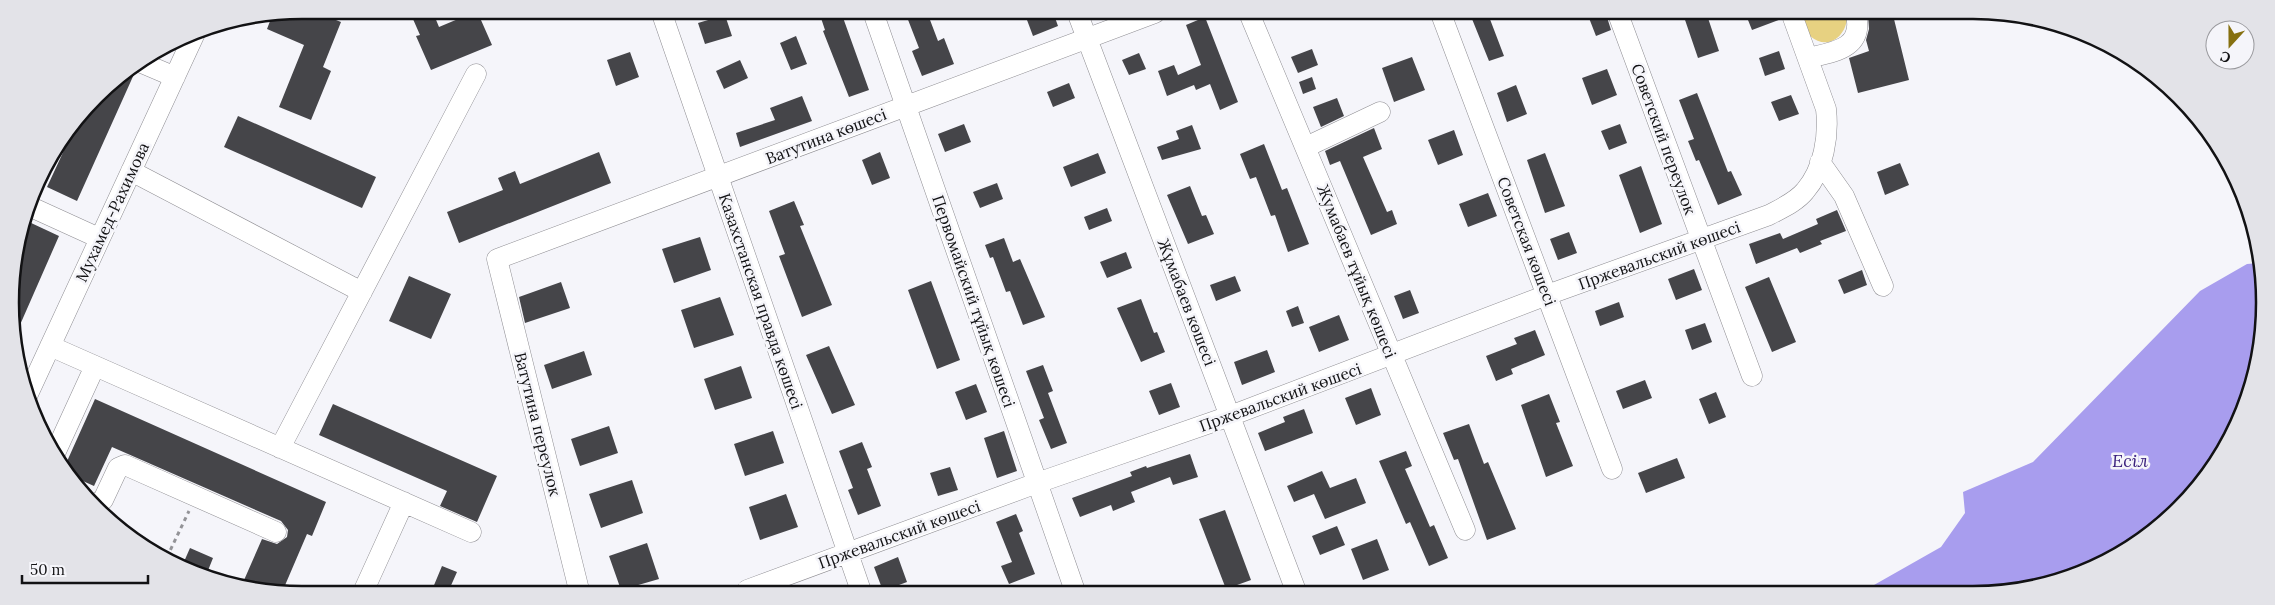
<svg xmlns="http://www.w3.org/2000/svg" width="2275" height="605" viewBox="0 0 2275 605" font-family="Lora,serif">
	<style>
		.green { fill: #e7d181 }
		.water { fill: #a89dee }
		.building { fill: #454549 }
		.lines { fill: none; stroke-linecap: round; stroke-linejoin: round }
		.minor-casing { stroke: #8e8d92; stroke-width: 21 }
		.path { stroke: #939397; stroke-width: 3; stroke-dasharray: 4 4; stroke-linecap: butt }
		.minor { stroke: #fff; stroke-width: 20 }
		.labels { text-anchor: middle; stroke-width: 5; stroke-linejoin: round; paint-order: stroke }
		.street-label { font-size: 16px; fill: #121214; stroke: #f5f5fa }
		.water-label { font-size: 18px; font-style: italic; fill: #3b217d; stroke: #f5f5fa }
		.rim { fill: none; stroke: #121214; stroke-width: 2.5 }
	</style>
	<rect width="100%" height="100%" fill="#f5f5fa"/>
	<path class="green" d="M1800,15H1847C1848,35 1828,52 1810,36C1805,31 1803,21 1800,15Z"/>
	<path class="water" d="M2259,263V359L2235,432L2179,510L2102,565L2010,593L1868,592L1874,585L1941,547L1965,513L1963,492L2033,462L2200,291L2247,264Z"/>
	<path class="building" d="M302,10H311L341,22L323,67L331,71L311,120L279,107L304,45L267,29L272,16Z
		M409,10H432L439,27L477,11L492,45L431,70L416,36L420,35Z
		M819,12H841L869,90L849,97L823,31L825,30Z
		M905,12H927L938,41L944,38L954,64L922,76L912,51L919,48Z
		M1024,12H1053L1058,26L1033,36Z
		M1470,14H1488L1504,56L1489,61Z
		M1598,14H1606L1611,30L1596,36L1589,18Z
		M1683,14L1707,15L1719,51L1698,58Z
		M725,15L732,36L705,44L698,23Z
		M1746,15H1780L1781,19L1752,30Z
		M1868,15H1893L1909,80L1858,93L1849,58L1869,51L1866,40L1869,29Z
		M1205,17L1238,102L1220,110L1210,84L1196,90L1194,85L1167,96L1158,71L1174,65L1178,75L1201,65L1186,25Z
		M796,36L807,64L791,70L780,43Z
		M1312,49L1318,65L1298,73L1291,57Z
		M1779,51L1785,69L1765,76L1759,58Z
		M630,52L639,77L616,86L607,60Z
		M1139,53L1146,69L1129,75L1122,60Z
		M1412,57L1425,90L1394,102L1382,68Z
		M740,60L748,78L724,89L716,71Z
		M132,69L135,72L77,201L47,187L73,131L109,83Z
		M1607,69L1617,95L1592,105L1582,78Z
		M1312,77L1316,89L1303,94L1299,82Z
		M1069,83L1075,98L1053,107L1047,92Z
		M1516,85L1527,114L1507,122L1497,93Z
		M1697,93L1728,172L1731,171L1742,195L1718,205L1699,160L1696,161L1688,141L1694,139L1679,100Z
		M1791,95L1799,114L1779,121L1771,102Z
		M802,96L812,121L740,147L736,133L775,120L770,108Z
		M1337,98L1344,116L1321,127L1313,107Z
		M238,116L376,177L362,208L224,147Z
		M964,124L971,142L945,152L938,134Z
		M1620,124L1627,143L1609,150L1601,131Z
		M1192,125L1201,149L1162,160L1157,147L1179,139L1176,131Z
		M1374,128L1382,149L1363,157L1387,212L1392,210L1397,224L1371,235L1340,161L1330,165L1325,151Z
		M1454,130L1463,155L1438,165L1428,140Z
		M1264,144L1282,190L1287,188L1309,244L1288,252L1275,215L1271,216L1256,177L1250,179L1240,154Z
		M599,152L611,183L459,243L447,212L503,190L498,178L515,171L520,184Z
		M880,152L890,178L872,185L862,160Z
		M1098,153L1106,173L1071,187L1063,167Z
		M1545,153L1565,206L1545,213L1527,160Z
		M1900,163L1909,185L1885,195L1877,172Z
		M1641,166L1662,224L1640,233L1619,175Z
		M997,183L1003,199L980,208L973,192Z
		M1190,186L1202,216L1206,215L1214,234L1188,244L1167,195Z
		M1488,193L1497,216L1468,227L1459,204Z
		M794,201L804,225L800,226L832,305L802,317L779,256L785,254L769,211Z
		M1107,208L1112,221L1089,230L1084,217Z
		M1837,210L1846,231L1820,241L1822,244L1800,253L1797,248L1756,264L1749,244L1780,233L1783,239L1818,224L1816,219Z
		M29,222L59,236L16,334L11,283L23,236Z
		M1569,232L1577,253L1558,260L1550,239Z
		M700,237L711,270L674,283L662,249Z
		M1004,238L1013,262L1020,259L1045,317L1023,325L1010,291L1006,292L993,257L990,258L985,245Z
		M1126,252L1132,268L1107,278L1100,262Z
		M1694,269L1702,290L1676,300L1668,279Z
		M1862,270L1867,285L1844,294L1838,280Z
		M409,276L451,294L431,339L389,321Z
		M1235,276L1241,291L1216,301L1210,285Z
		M1769,277L1796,342L1772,352L1745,287Z
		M931,281L960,360L937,369L908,290Z
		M561,282L570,308L525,323L519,297Z
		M1410,290L1419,313L1403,319L1394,296Z
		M720,297L734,335L694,348L681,310Z
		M1141,299L1154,333L1157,332L1165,352L1141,362L1117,308Z
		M1619,302L1624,317L1600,326L1595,311Z
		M1298,306L1304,323L1292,327L1286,311Z
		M1339,315L1349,340L1319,352L1309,327Z
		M1705,323L1712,342L1692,350L1685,330Z
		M1535,330L1545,355L1511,369L1513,374L1496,381L1486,356L1517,344L1514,338Z
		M829,346L855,405L832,414L806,355Z
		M1267,350L1275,372L1242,385L1234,362Z
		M584,351L592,375L552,389L544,365Z
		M1043,365L1053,391L1048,393L1067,443L1051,449L1039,420L1044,418L1026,371Z
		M741,366L752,398L715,410L704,379Z
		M1645,380L1652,398L1623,409L1616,391Z
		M1171,383L1180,407L1159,415L1149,391Z
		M976,384L987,412L966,420L955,392Z
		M1371,388L1381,415L1356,425L1345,398Z
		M1716,392L1726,417L1709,424L1699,399Z
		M1549,394L1560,422L1556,423L1573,466L1546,477L1521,405Z
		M95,399L326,502L312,536L307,534L283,590L246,589L241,587L262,539L277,544L287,537L288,530L281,521L112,447L94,486L67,474L64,468Z
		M333,404L497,476L477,522L440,506L447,491L319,435Z
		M1304,409L1313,433L1265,451L1258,433L1285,422L1283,417Z
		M1469,424L1484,464L1488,462L1516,529L1487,540L1458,459L1454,460L1443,433Z
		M609,426L618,453L580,466L571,439Z
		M773,431L784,463L745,476L734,444Z
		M1004,431L1017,471L997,478L984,438Z
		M862,442L872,467L867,469L881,506L858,515L848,490L853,488L839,451Z
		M1406,451L1412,466L1405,469L1430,527L1434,525L1448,558L1429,566L1410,522L1406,524L1379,461Z
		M1190,454L1198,477L1173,485L1170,477L1131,492L1135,502L1113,511L1111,505L1080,517L1072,498L1132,476L1130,472L1146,466L1147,468Z
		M1677,458L1685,478L1646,493L1638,473Z
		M950,467L958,490L938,496L930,473Z
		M1322,471L1330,488L1356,478L1366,503L1325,519L1314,494L1294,502L1287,486Z
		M632,480L643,513L601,528L589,494Z
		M786,494L798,527L760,540L749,507Z
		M1225,510L1251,580L1226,589L1199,519Z
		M1016,514L1023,531L1019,533L1035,574L1009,584L1001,566L1012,562L996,522Z
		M1337,526L1345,545L1320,555L1312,536Z
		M1377,539L1389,570L1363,580L1351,549Z
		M647,543L659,579L621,590L609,556Z
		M190,548L213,558L207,573L183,564Z
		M898,557L907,582L883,591L874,567Z
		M442,566L457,572L449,590H432Z"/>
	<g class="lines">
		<defs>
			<path id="minor" d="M661,11L861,591
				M873,12L1075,591
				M1077,12L1296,591
				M1249,13L1465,530
				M1441,14L1612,469
				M1618,14L1752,376
				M1808,58C1833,52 1864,49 1856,15
				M142,63L175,77
				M1306,147L1380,112
				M1820,162L1844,196L1883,286
				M131,171L362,292
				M31,207L99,238
				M50,346L471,532
				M28,394L196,31
				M280,448L476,74
				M56,451L95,366
				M95,504L103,500L118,468L125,465L276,532
				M364,590L404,502
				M579,590L497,259L1155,13
				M747,590L1037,483L1230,416L1547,295L1769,215C1782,208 1796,202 1805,191C1824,169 1829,136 1826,109L1792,15"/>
		</defs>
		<use href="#minor" class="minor-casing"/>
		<path class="path" d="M167,557L189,511"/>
		<use href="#minor" class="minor"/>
	</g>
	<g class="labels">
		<g class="street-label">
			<text transform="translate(826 136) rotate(-21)" y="6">Ватутина көшесі</text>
			<text transform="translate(1664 139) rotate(70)" y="6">Советский переулок</text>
			<text transform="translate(112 212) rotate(-65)" y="6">Мухамед-Рахимова</text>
			<text transform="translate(1527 241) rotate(69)" y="6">Советская көшесі</text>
			<text transform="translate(1659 255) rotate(-20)" y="6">Пржевальский көшесі</text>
			<text transform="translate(1357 271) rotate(68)" y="6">Жумабаев тұйық көшесі</text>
			<text transform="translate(761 301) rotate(71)" y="6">Казахстанская правда көшесі</text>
			<text transform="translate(974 301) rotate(71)" y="6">Первомайский тұйық көшесі</text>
			<text transform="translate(1187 302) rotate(69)" y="6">Жұмабаев көшесі</text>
			<text transform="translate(1280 397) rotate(-20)" y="6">Пржевальский көшесі</text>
			<text transform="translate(538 424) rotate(76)" y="6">Ватутина переулок</text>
			<text transform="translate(899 534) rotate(-20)" y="6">Пржевальский көшесі</text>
		</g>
		<g class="water-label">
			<text x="2130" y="467">Есіл</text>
		</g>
	</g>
	<path d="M0 0H2275V605H0ZM302 19H1973A283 283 0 0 1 2256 302V303A283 283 0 0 1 1973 586H302A283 283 0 0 1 19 303V302A283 283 0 0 1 302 19Z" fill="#e3e3e8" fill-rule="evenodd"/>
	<path class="rim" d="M302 19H1973A283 283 0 0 1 2256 302V303A283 283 0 0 1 1973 586H302A283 283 0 0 1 19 303V302A283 283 0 0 1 302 19Z"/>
	<g transform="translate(2230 45) rotate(201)"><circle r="24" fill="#f5f5fa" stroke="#9a9a9e"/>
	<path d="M0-4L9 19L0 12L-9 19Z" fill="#867010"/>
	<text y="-8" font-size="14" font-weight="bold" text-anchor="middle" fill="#121214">С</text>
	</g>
	<path d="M22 575v8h126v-8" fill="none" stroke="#121214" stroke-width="2.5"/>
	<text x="30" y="575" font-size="15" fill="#121214" stroke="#f5f5fa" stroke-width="4" paint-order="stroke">50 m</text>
</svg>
